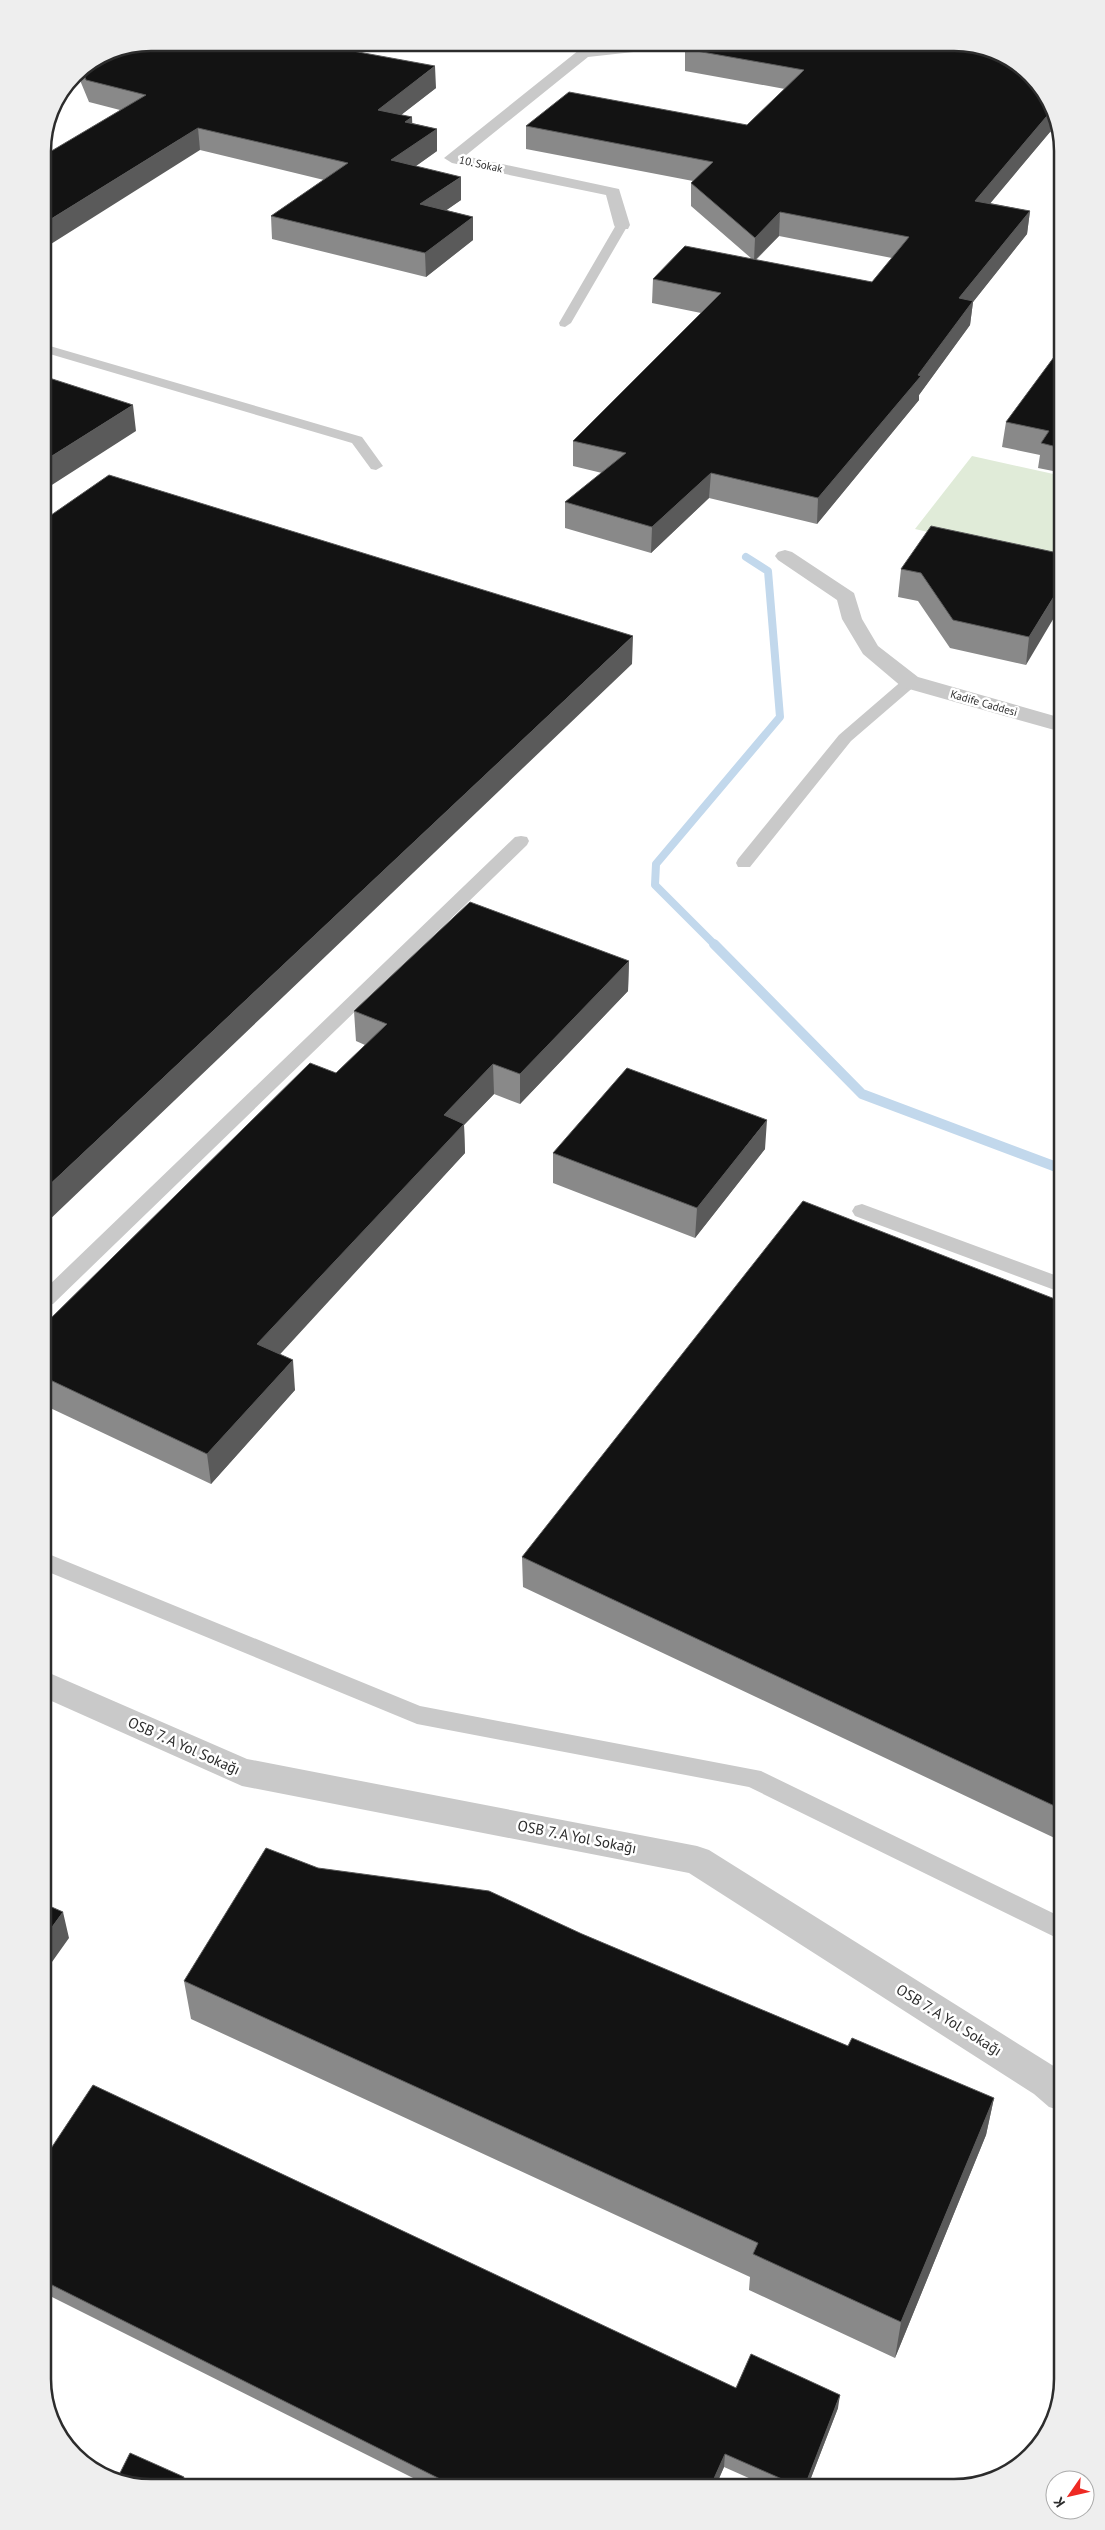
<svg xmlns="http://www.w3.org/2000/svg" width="1105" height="2530" viewBox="0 0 1105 2530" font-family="'PT Sans',sans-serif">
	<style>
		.green { fill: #e0ebd8 }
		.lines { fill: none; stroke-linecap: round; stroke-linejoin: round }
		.stream-far1 { stroke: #c2d8ec; stroke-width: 8 }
		.stream { stroke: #c2d8ec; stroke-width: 10 }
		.service { fill: #c9c9c9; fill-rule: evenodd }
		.minor { fill: #c9c9c9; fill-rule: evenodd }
		.wall { fill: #898989; fill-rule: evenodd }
		.shaded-wall { fill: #5a5a5a }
		.building { fill: #131313; stroke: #5a5a5a }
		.labels { text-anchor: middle; stroke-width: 5; stroke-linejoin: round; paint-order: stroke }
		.far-street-label { font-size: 11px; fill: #2c2c2c; stroke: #fff }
		.near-street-label { font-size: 15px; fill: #2c2c2c; stroke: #fff }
		.rim { fill: none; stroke: #2c2c2c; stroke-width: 2.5 }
	</style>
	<rect width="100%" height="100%" fill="#fff"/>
	<path class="green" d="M972,456L1058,475V562L915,529Z"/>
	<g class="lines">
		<path class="stream-far1" d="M715,945L655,885L656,864L780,717L768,571L746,557"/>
		<path class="stream" d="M714,944L862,1094L1059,1168"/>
		<path class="service" d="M622,221L628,225L571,323L565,327L560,326L559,323L616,225Z
			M43,344L362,437L383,466L376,470L371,469L352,443L43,352Z
			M910,677L918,682L916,685L851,741L750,867H738L736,863L738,859L839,735L904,679Z
			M521,836L527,837L529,841L527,845L53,1304L46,1306V1288L515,837Z
			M862,1204L1060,1277V1292L855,1216L852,1211L855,1206Z
			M46,1553L420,1706L761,1771L1061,1917V1940L749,1787L417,1724L46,1571Z"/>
		<path class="minor" d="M640,43H686L679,47L588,57L465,156L619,189L630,225L628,229H616L614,225L606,195L452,163L444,158L579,50Z
			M785,550L792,552L854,593L862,619L878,646L918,677L1058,717V731L902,687L863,654L842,619L837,600L778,560L775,556L778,552Z
			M47,1672L247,1759L697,1846L709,1850L1060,2070L1062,2072V2111L1049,2107L1034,2094L689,1873L242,1786L47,1699Z"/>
	</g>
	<path class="wall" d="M152,42L421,43L349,50L436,88L401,115L412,117V123L437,129V151L416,166L461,200L446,210L473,217V240L426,277L272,239L271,216L324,180L200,150L120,110L89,102L77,73L110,51Z
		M690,43H892L1020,65L1057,116V134L1050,132L990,203L1030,211L1027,234L973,302L970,325L919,395V400L817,524L709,498L651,553L565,528V502L602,473L573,466V441L701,313L652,303L653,279L752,259L691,206V183L693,181L526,149V126L747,125L785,89L685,71V49L692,44ZM779,236L892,258L872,282L756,260Z
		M1057,353L1058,472L1038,468L1040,455L1002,447L1006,422Z
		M1058,553L1026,665L950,648L918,601L898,597L901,569Z
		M629,961L628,991L520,1104L494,1094L464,1125L465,1153L279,1354L295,1390L211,1484L46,1406V1323L336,1073L365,1045L356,1041L354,1011Z
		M765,1149L695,1238L553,1183V1153Z
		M1060,1301L1061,1841L523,1587L522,1557Z
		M582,1934L848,2046L994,2098L986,2135L895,2358L749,2290L750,2277L191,2019L184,1981Z
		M48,2153L736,2388L838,2408L809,2483H760L724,2467L717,2483L427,2485L48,2295Z"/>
	<path class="shaded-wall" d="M275,43H421L276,58Z
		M435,66L436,88L379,132L378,110Z
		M1052,110L1050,132L973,224L975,201Z
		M412,117L413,140L405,122Z
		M198,128L200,150L43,249V224Z
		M437,129V151L392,183L391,160Z
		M461,177V200L421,228L420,204Z
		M1030,211L1027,234L973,302L970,325L919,395V400L817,524L818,498L918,375L959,298Z
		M780,212L779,236L754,261L755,238Z
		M473,217V240L426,277L425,253Z
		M133,405L136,431L44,490V461Z
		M711,473L709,498L651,553L652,527Z
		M1058,590V611L1026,665L1029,637Z
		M633,636L632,664L45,1224V1189Z
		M629,961L628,991L520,1104V1074Z
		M493,1064L494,1094L464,1125L465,1153L261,1375L257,1344L444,1115Z
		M767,1120L765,1149L695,1238L697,1208Z
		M293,1360L295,1390L211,1484L207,1454Z
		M63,1912L69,1938L47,1969V1934Z
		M994,2098L986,2135L895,2358L901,2322Z
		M840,2395L838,2408L809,2483H806Z
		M725,2454L724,2467L717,2483H712Z
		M184,2477L186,2487H179Z"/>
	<path class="building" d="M152,42L309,43L435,66L378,110L412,117L405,122L437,129L391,160L461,177L420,204L473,217L425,253L271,216L348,163L198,128L43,224V156L146,95L86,80L82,69L110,51Z
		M693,43H892L900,44L902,43H961L1020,65L1052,110L975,201L1030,211L959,298L973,301L918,375L921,376L818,498L711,473L652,527L565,502L626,453L573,441L721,293L653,279L685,246L872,282L909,237L780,212L755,238L691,183L713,162L526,126L569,92L747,125L804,70L685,49Z
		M1057,353V447L1041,443L1049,431L1006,422Z
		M43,376L133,405L44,461Z
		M109,475L633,636L45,1189L44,520Z
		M931,526L1058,553V590L1029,637L953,620L921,573L901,569Z
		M470,902L629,961L520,1074L493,1064L444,1115L464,1124L257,1344L293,1360L207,1454L46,1378V1323L310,1063L336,1073L387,1024L354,1011Z
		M627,1068L767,1120L697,1208L553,1153Z
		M803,1201L1060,1301L1061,1809L522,1557Z
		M266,1848L318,1868L489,1891L582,1934L848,2046L852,2038L994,2098L901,2322L753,2254L758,2243L184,1981Z
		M47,1905L63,1912L47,1934Z
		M93,2085L736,2388L751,2354L840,2395L806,2483H791L725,2454L712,2483L452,2485L48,2283V2153Z
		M130,2453L184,2477L179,2487H144L118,2477Z"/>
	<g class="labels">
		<g class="far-street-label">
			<text transform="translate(481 164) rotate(12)" y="4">10. Sokak</text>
			<text transform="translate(984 703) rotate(16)" y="4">Kadife Caddesi</text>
		</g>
		<g class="near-street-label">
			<text transform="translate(184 1746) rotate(24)" y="5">OSB 7. A Yol Sokağı</text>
			<text transform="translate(577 1837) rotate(11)" y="5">OSB 7. A Yol Sokağı</text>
			<text transform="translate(949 2020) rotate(32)" y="5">OSB 7. A Yol Sokağı</text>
		</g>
	</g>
	<path d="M0 0H1105V2530H0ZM151 51H954A100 100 0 0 1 1054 151V2379A100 100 0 0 1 954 2479H151A100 100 0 0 1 51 2379V151A100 100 0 0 1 151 51Z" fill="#eee" fill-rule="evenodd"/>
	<path class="rim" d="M151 51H954A100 100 0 0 1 1054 151V2379A100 100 0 0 1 954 2479H151A100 100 0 0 1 51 2379V151A100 100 0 0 1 151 51Z"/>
	<g transform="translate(1070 2495) rotate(236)"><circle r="24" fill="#ffffff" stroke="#ababab"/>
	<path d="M0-4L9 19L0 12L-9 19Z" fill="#ee2923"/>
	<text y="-8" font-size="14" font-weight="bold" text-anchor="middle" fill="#2c2c2c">K</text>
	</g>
</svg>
